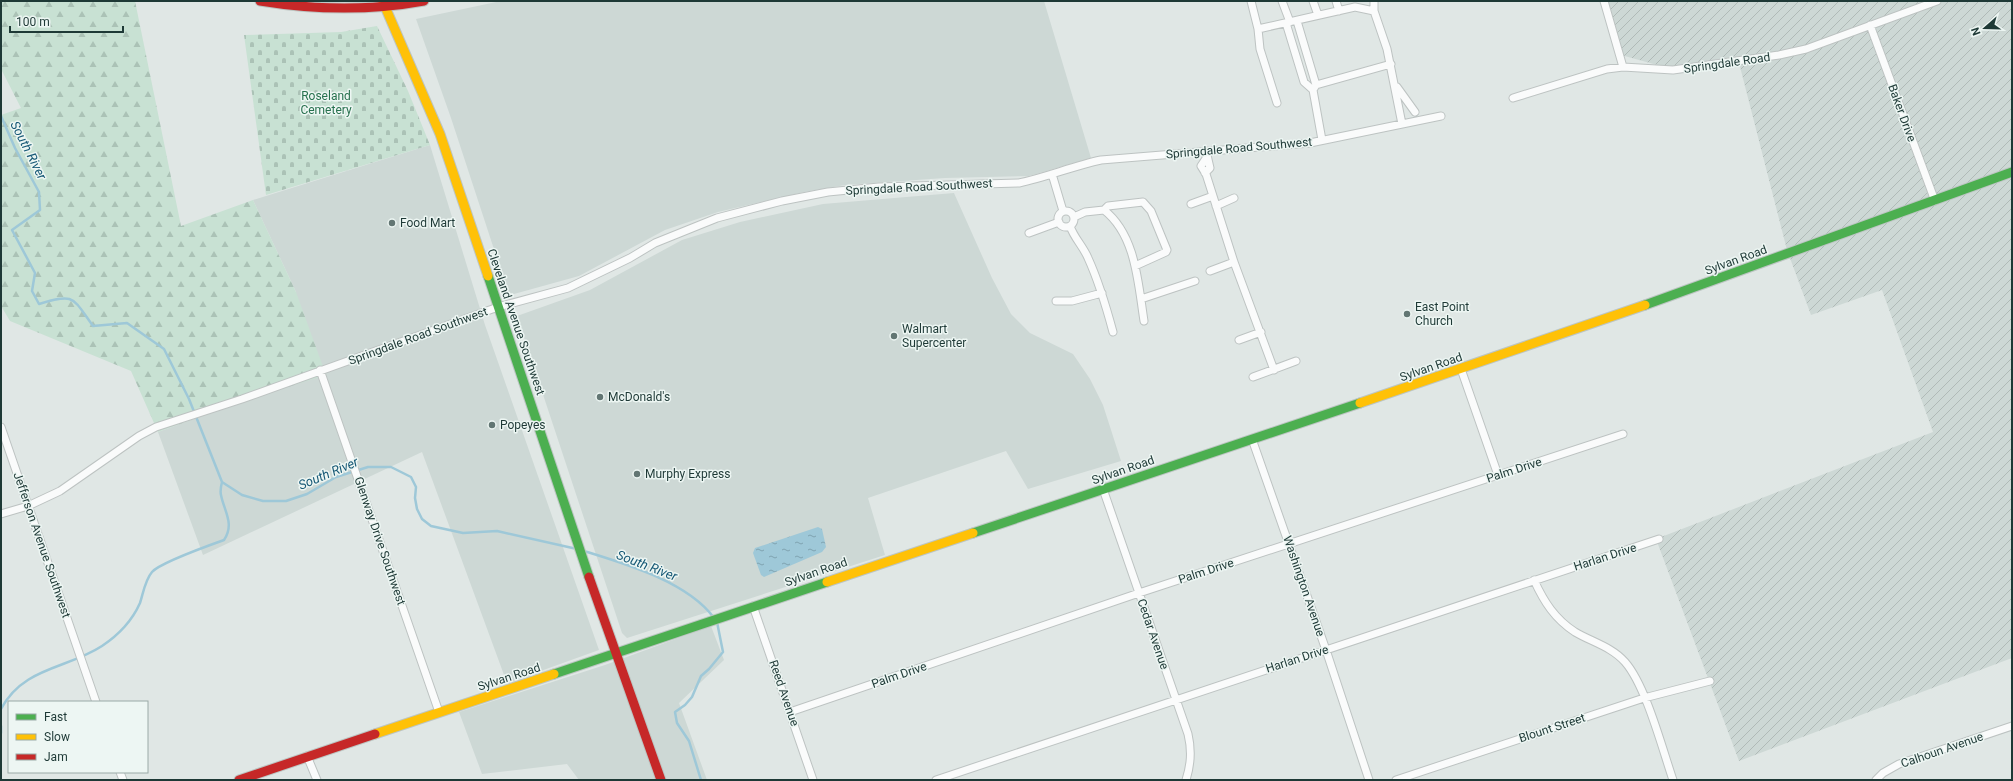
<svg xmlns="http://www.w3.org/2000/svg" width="2013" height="781" viewBox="0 0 2013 781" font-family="Roboto,sans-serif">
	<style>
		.built { fill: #cdd8d5 }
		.industrial { fill: url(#industrial-furrows) }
		.forest { fill: url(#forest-firs) }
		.cemetery { fill: url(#cemetery-stones) }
		.water { fill: url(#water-ripples) }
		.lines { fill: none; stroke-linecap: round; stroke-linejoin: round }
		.stream { stroke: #9ec8d8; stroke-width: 2.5 }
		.street-casing { stroke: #bdc3c2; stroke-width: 9 }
		.fast-casing { stroke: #bcc5c2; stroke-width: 11 }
		.slow-casing { stroke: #bcc5c2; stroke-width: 11 }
		.jam-casing { stroke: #bcc5c2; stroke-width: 11 }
		.street { stroke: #fafbfb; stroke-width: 7 }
		.fast { stroke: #4caf50; stroke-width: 9 }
		.slow { stroke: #ffc107; stroke-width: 9 }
		.jam { stroke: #c62828; stroke-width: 9 }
		.poi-dot { fill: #627673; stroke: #edf6f3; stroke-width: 1.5 }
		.labels { text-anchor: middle; stroke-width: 3; stroke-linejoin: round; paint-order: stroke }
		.street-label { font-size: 12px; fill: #1e3936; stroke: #edf6f3 }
		.park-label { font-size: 12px; fill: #27714e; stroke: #edf6f3 }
		.poi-label { font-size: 12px; fill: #1e3936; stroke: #edf6f3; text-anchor: start }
		.water-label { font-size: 13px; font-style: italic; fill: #175976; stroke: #edf6f3 }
	</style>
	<defs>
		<pattern id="industrial-furrows" width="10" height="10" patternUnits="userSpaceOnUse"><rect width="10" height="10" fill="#cdd8d5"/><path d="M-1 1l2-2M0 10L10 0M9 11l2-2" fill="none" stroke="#b0bab7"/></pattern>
		<pattern id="forest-firs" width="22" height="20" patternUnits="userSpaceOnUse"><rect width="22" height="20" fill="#c8e1d3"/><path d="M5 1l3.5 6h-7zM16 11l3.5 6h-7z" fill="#abc2b6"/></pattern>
		<pattern id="cemetery-stones" width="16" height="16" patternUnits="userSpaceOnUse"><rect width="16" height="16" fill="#c8e1d3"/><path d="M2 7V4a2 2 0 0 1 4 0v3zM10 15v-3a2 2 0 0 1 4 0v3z" fill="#abc2b6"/></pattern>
		<pattern id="water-ripples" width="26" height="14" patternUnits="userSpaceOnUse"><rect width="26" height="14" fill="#9ec8d8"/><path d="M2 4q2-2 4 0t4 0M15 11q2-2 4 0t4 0" fill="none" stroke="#80a3b0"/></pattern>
	</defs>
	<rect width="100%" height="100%" fill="#e0e7e5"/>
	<path class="built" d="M501,1H1044L1091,158L1029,176L945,178L845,185L804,192L718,212L665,230L579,276L514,294L508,292L451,118L416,19Z
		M430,145L485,325L599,650L507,683L422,452L203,555L158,432L241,402L296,292L253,200Z
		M954,193L992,278L1011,314L1030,333L1073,354L1090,379L1103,405L1121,461L1028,489L1006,451L868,498L885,555L627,638L622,633L517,316L590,290L682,240L740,222L823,204Z
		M711,626L724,660L679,703L707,780H579L567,764L482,774L459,712L605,665Z"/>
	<path class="industrial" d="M1605,1H2012V658L1739,761L1656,539L1933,432L1882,290L1811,315L1787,250L1738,59L1668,68L1621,55Z"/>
	<path class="forest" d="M1,1H135L181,226L253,200L296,292L326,375L241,402L158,432L131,371L10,321L1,306V115L21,108L1,69Z"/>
	<path class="cemetery" d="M377,26L408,91L430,145L266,195L244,35L341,32Z"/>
	<path class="water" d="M818,527L822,529L826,547L822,552L764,577L761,575L753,553L755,548Z"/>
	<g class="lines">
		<path class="stream" d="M1,116L15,148L39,192L40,210L12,230L35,273L32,291L39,304C75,293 72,297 93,326L127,323L164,349L189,399L222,482L242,495L263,501H286L307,494L336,477L368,467H391L411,477L416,487L415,498L417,509L422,519L431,526L463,533L497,531L577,549
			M584,551C626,564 688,582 714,618
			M1,709C23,667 67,669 102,646C117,636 132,621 140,603C143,594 145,580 152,572C160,563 210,545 224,540C235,524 224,511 221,495C220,491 221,486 222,482
			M1,726V733
			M701,780L689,741L677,723L675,712L685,705L692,697L701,676L709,669L723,652L717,622"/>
		<defs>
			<path id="street" d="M1251,1L1258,29L1260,49L1277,103
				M1282,1L1290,22
				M1313,1L1318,15
				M1336,1L1339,11
				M1374,1V11
				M1604,1L1623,67
				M1297,21L1316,85L1313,90L1322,140
				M1286,23L1304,82L1313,90
				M1870,25L1935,201
				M1258,29L1355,7L1374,11L1387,49L1402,124
				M1316,85L1391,64
				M1397,87L1415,112
				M1513,98L1607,69L1623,67L1673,70L1779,55L1806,49L1937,1
				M1207,157L1201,166L1206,174L1234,262L1274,370
				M1205,173L1210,168L1207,155
				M1052,174L1063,211
				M1191,204L1213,196
				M1216,206L1234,198
				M1104,210L1108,206L1143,202L1151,211L1167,250L1166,252L1135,266
				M1058 219a8 8 0 1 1 16 0a8 8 0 1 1-16 0Z
				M1074,217L1085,212L1104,210C1136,235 1138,283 1144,321
				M1070,226C1074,238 1083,246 1088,258C1099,282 1106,306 1113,332
				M1029,233L1059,222
				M1210,271L1234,262
				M1141,299L1195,281
				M1056,301H1072L1102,293
				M1239,340L1261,332
				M1461,369L1498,475
				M320,370L439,712
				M1253,377L1296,361
				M1,427L96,702
				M1252,439L1326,650L1369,780
				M1103,489L1188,734C1192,751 1191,764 1186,780
				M1,514L28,506L60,491L139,436L156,427L242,399L498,307L568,288L630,258L655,243L717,218L782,201L828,192L879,187L1019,183C1047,177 1073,166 1101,160L1310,143L1441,116
				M1534,580C1544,602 1555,619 1575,632C1592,642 1612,647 1625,662C1646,686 1662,748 1673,780
				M753,606L813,780
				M790,712L1139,593L1623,434
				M307,756L317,780
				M120,772L123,780
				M936,780L1659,539
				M1396,780L1644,698L1710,681
				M1876,780L1883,773L1899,764L2012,726"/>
			<path id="fast" d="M488,276L589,577
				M1645,305L2012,172
				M973,533L1360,403
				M554,674L827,582"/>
			<path id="slow" d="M383,2L440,134L488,276
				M1360,403L1645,305
				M827,582L973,533
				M375,734L554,674"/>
			<path id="jam" d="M260,1C315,10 369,11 424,1
				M589,577L661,780
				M239,780L375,734"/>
		</defs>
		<use href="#street" class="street-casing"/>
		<use href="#fast" class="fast-casing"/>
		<use href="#slow" class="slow-casing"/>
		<use href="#jam" class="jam-casing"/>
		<use href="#street" class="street"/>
		<use href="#fast" class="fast"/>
		<use href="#slow" class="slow"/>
		<use href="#jam" class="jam"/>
	</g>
	<g class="poi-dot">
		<circle cx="392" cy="223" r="4"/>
		<circle cx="1407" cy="314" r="4"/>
		<circle cx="894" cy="336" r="4"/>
		<circle cx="600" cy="397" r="4"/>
		<circle cx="492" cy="425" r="4"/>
		<circle cx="637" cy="474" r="4"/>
	</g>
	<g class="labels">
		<g class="street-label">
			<text transform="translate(1727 63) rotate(-8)" y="4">Springdale Road</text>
			<text transform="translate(1902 113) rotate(70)" y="4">Baker Drive</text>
			<text transform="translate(1239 148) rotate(-5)" y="4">Springdale Road Southwest</text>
			<text transform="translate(919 187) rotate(-3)" y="4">Springdale Road Southwest</text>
			<text transform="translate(1736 260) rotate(-20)" y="4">Sylvan Road</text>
			<text transform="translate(516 322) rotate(71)" y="4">Cleveland Avenue Southwest</text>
			<text transform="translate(418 336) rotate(-20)" y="4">Springdale Road Southwest</text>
			<text transform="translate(1431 367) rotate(-19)" y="4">Sylvan Road</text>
			<text transform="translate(1123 470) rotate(-19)" y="4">Sylvan Road</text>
			<text transform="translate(1514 470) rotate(-18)" y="4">Palm Drive</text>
			<text transform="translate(380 541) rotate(71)" y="4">Glenway Drive Southwest</text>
			<text transform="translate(42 545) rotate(71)" y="4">Jefferson Avenue Southwest</text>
			<text transform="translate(1605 557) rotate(-18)" y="4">Harlan Drive</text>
			<text transform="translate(1206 571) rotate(-18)" y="4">Palm Drive</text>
			<text transform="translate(816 572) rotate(-19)" y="4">Sylvan Road</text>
			<text transform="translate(1304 586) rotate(71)" y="4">Washington Avenue</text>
			<text transform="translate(1153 634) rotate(71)" y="4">Cedar Avenue</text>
			<text transform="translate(1297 659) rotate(-18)" y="4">Harlan Drive</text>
			<text transform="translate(899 675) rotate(-19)" y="4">Palm Drive</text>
			<text transform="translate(509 677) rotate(-18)" y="4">Sylvan Road</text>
			<text transform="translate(784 693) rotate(71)" y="4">Reed Avenue</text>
			<text transform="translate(1552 728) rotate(-18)" y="4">Blount Street</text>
			<text transform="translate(1942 750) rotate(-19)" y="4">Calhoun Avenue</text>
		</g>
		<g class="park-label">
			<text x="326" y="100">Roseland<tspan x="326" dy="14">Cemetery</tspan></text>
		</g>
		<g class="poi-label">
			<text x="400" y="227">Food Mart</text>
			<text x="1415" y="311">East Point<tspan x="1415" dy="14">Church</tspan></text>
			<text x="902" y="333">Walmart<tspan x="902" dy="14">Supercenter</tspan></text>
			<text x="608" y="401">McDonald's</text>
			<text x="500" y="429">Popeyes</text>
			<text x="645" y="478">Murphy Express</text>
		</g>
		<g class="water-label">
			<text transform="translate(29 150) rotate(63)" y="5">South River</text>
			<text transform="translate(328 473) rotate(-23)" y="5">South River</text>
			<text transform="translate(647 565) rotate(21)" y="5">South River</text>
		</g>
	</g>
	<rect width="2013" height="781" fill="none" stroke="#1e3936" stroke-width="4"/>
	<rect x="8" y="701" width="140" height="72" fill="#edf6f3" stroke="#9aaaa7"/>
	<rect x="16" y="714" width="20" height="6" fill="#4caf50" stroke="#9aaaa7"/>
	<text x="44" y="721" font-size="12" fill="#1e3936">Fast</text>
	<rect x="16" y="734" width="20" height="6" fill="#ffc107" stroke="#9aaaa7"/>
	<text x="44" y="741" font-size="12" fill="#1e3936">Slow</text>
	<rect x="16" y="754" width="20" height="6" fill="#c62828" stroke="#9aaaa7"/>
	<text x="44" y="761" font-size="12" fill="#1e3936">Jam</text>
	<g transform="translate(1985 28) rotate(250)" stroke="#edf6f3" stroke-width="3" paint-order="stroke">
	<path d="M0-3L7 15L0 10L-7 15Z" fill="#1e3936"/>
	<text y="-6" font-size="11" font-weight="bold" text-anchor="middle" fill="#1e3936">N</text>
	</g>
	<path d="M10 26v6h113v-6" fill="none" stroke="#1e3936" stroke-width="2"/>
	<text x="16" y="26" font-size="12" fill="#1e3936" stroke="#edf6f3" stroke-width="3" paint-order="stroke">100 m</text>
</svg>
